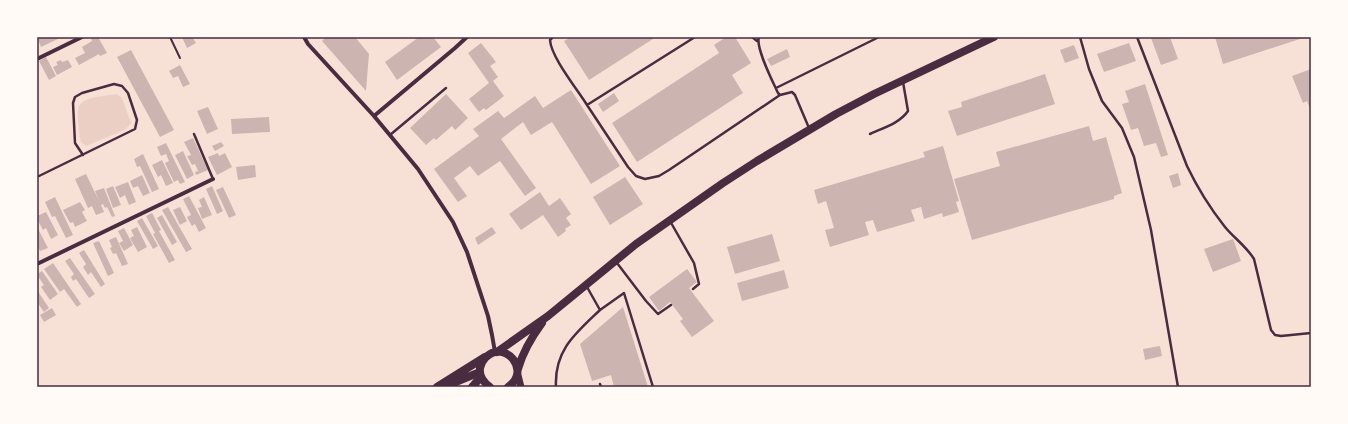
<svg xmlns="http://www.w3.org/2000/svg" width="1348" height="424" viewBox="0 0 1348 424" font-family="'Source Sans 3',sans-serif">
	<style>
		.green { fill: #ebcfc5 }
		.building { fill: #ccb4b1 }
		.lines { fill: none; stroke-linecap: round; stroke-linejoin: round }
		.path { stroke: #4a2c40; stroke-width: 2 }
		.service { stroke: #4a2c40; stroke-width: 2.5 }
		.minor { stroke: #4a2c40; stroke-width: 4 }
		.tertiary { stroke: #4a2c40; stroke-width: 7 }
		.primary { stroke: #4a2c40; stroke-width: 8 }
		.neatline { fill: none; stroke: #4a2c40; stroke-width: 1.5 }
	</style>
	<rect width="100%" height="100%" fill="#f7e1d7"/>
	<path class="green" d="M117,94L122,98L131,123L126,129L122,131L86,146L81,142L80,138C79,129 77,118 78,109C80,96 107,96 117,94Z"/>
	<path class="building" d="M37,37H62L41,47Z
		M96,37H98L107,53L100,56L91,39Z
		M182,37H192L196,43L187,48Z
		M326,37H355L369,54L366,91L322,41Z
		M419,37H433L441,47L397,80L385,62Z
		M571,37H656L589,80L564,41Z
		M726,37H735L751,63L732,75L743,93L637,162L612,123L719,53L714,45Z
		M1153,37H1170L1178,59L1161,65L1151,38Z
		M1215,37H1306L1223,64Z
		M92,41L99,54L79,65L75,58L85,53L82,47Z
		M481,43L496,62L490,66L498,77L493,81L504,96L486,110L484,108L479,112L469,99L489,83L468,53Z
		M1129,43L1136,61L1104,72L1097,54Z
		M1074,45L1079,58L1065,63L1060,50Z
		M787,49L790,57L771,66L767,59Z
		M131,50L174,130L160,137L117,57Z
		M46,57L56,76L49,80L39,61Z
		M61,60L62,62L68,60L72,67L57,75L53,67L58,65L56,62Z
		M180,65L190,84L183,87L178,76L173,78L169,71Z
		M1311,69V112L1307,101L1303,103L1292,76Z
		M1045,74L1055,104L957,136L948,111L962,107L961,102Z
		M1145,84L1168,155L1161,157L1156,143L1144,146L1138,128L1131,130L1122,104L1129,102L1125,91Z
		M571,90L620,166L591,184L552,122L531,135L523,122L501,139L536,188L525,196L500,161L478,176L470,166L454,178L467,196L458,202L434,169L479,136L473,129L498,111L504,118L535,96L543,108Z
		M614,93L619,101L603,112L598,104Z
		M446,94L468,118L455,130L452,126L436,140L434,138L426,145L410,128Z
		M208,107L218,129L207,134L197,111Z
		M269,117L270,132L232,134L231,119Z
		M1089,126L1093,141L1106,137L1122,193L1114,196V199L972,240L954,179L1000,166L996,152Z
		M193,138L208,170L196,175L195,172L198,171L195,164L192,165L187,156L191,155L184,142Z
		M221,142L224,146L215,151L212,146Z
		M166,143L185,182L180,184L178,180L174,182L165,163L169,161L166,154L161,156L157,147Z
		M943,146L959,201L956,202L959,212L943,217L942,213L924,219L921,207L911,210L915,221L877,232L873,220L865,222L869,235L830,247L825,230L834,228L826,201L818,204L814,190L925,157L923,152Z
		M183,151L194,175L187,179L175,155Z
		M218,153L219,156L225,153L232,167L217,175L208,157Z
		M143,154L159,189L152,192L140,166L137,167L134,159Z
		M162,160L173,183L166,186L161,175L158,177L152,165Z
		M255,165L256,177L238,180L236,167Z
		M1178,173L1181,185L1173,188L1169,176Z
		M86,174L99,201L95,191L104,188L115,216L112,217L107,207L105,208L103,204L101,205L104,212L96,215L92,206L88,208L75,179Z
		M142,175L150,193L143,196L138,186L133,188L130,181Z
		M625,177L643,204L610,225L593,197Z
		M128,182L136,202L129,205L125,195L120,198L115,187Z
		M113,186L121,205L113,208L106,189Z
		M212,186L223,211L217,214L206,189Z
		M223,187L236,215L229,218L216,190Z
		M540,192L549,206L560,198L571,214L566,218L571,225L565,229L566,231L558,237L543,215L521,230L509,214Z
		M189,196L206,228L199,232L195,224L192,226L187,217L191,215L183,199Z
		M55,197L73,235L66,238L55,216L52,217L45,202Z
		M204,197L212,215L202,219L198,208L202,207L199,200Z
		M80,202L85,210L82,212L87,221L75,227L73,222L70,223L63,210Z
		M168,207L192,249L186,252L162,210Z
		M180,207L187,221L180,225L173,210Z
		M46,212L58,235L51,239L46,228L43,230L37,219V216Z
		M152,213L161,230L159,231L175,260L169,263L153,234L155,233L146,216Z
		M162,215L177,242L172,245L157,218Z
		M142,218L158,246L153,249L137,221Z
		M37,227L48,248L40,251L37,245Z
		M137,227L147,247L138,252L130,238L134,236L131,230Z
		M492,227L496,233L478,245L475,238Z
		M124,228L133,245L124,251L119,243L123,241L118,231Z
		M772,234L780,261L735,274L727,247Z
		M116,237L128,264L122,266L116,253L113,254L110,248L112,247L109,240Z
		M1233,239L1241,261L1213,272L1204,249Z
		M99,241L114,273L108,276L93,243Z
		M84,250L105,284L101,287L91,272L88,275L83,267L86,264L79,253Z
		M70,258L95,294L89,298L76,279L73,281L71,277L74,274L65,261Z
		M53,263L81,304L77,307L64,289L60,292L44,269Z
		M687,269L697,282L689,288L714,321L692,337L680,321L683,319L670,302L659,311L649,297Z
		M784,270L789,288L742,301L737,283Z
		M42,271L58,294L50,300L41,287L44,285L37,275V274Z
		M37,290L49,308L44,312L37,302Z
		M623,307L648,387H614L611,375L592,381L580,344Z
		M52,308L56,315L44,322L40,315Z
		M1160,346L1162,356L1145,360L1143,349Z"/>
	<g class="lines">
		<path class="path" d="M170,37L180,58"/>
		<path class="service" d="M553,37L550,40C551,57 577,89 587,105L695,37
			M752,37L757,41
			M759,37C755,47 773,82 778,93L780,95L792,92L795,95L809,128
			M1080,37L1089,69L1102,101L1122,128L1134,157L1151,230L1178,387
			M1137,37L1187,166C1197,187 1210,208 1225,227C1234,238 1246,246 1254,259L1271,330L1275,335L1281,336L1311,333
			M776,88L879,37
			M587,105L628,167L636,176L645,179L659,176L669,170L780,95
			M194,134L213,179
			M870,134C883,128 900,123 908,111L903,82
			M390,135L446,88
			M37,177L135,129L137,120L128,93L122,86L114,84L82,93L75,97L73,103L75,143L83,155
			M670,221L694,263L699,284L693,289
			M617,263L646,301L658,314L671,305
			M600,310L624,293L653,387
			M600,384L601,387
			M556,387C554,350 576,333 600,310L587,287"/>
		<path class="minor" d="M304,37L308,44L374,116L418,169L453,222L467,252L488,316L492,335L495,352
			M37,59L82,37
			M374,116L455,48L467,37
			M37,264L213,179"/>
		<path class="tertiary" d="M518,375L521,387"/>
		<path class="primary" d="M497,352L548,316L636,244L723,183L757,161L836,114L874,94L994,37
			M518,369C523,351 531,338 542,323
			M446,386L480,372
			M437,387L485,357
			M472,387L481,377
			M490,387C484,383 479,376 480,368C481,364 483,360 486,357C505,339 532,371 508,387"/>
	</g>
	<rect width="1348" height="424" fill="none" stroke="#fffaf5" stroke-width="76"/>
	<rect x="38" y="38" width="1272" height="348" class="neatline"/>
</svg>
